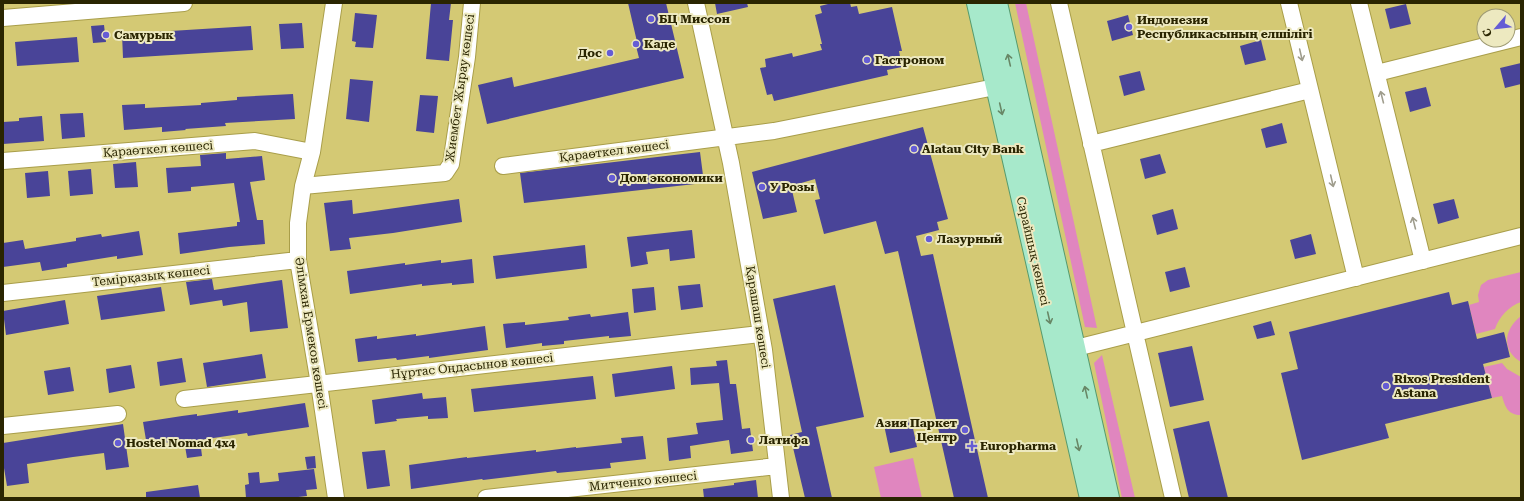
<svg xmlns="http://www.w3.org/2000/svg" width="1524" height="501" viewBox="0 0 1524 501" font-family="'Roboto Serif',serif">
	<style>
		.green { fill: #e086bf }
		.building { fill: #494498 }
		.lines { fill: none; stroke-linecap: round; stroke-linejoin: round }
		.minor-casing { stroke: #a99e49; stroke-width: 18 }
		.major-casing { stroke: #569b6e; stroke-width: 22 }
		.minor { stroke: #fff; stroke-width: 16 }
		.major { stroke: #a7e9cb; stroke-width: 20 }
		.oneway { stroke: #9f9d8d }
		.oneway2 { stroke: #688766 }
		.poi-dot { fill: #655cd5; stroke: #ede9c0; stroke-width: 1.5 }
		.labels { text-anchor: middle; stroke-width: 4; stroke-linejoin: round; paint-order: stroke }
		.poi-label { font-size: 12px; font-weight: bold; fill: #2a2501; stroke: #ede9c0; text-anchor: start }
		.street-label { font-size: 12px; fill: #2a2501; stroke: #ede9c0 }
	</style>
	<rect width="100%" height="100%" fill="#d4c974"/>
	<path class="green" d="M1015,3H1026L1097,328L1085,327Z
		M1521,272V302C1509,306 1499,317 1495,329L1476,334L1469,305L1479,302L1478,295L1481,285L1488,280Z
		M1521,316V362C1501,350 1504,329 1521,316Z
		M1102,355L1135,498H1122L1094,363Z
		M1502,363L1507,369L1521,377V415C1508,415 1505,407 1502,396L1492,398L1484,367Z
		M913,458L922,498H881L874,467Z"/>
	<path class="building" d="M431,3H451L449,20H453L449,61L426,59Z
		M628,3H666L684,78L487,124L478,85L512,77L514,87L639,58L636,46H638Z
		M715,3H747L748,7L717,14Z
		M832,3H850L851,7L857,6L859,14L892,7L902,51H899L902,67L887,70L888,75L774,101L772,94L767,95L760,68L766,67L765,59L792,53L793,57L822,50L820,44H822L815,15L822,13L820,6Z
		M1406,4L1411,24L1390,29L1385,9Z
		M355,13L377,15L373,48L355,47L356,42L352,41Z
		M1128,15L1133,35L1112,41L1107,21Z
		M302,23L304,48L281,49L279,24Z
		M104,25L106,42L93,43L91,26Z
		M251,26L253,50L123,58L122,34Z
		M77,37L79,62L17,66L15,42Z
		M1261,40L1266,60L1245,65L1240,46Z
		M1521,63V84L1505,88L1500,68Z
		M1140,71L1145,90L1124,96L1119,76Z
		M350,79L373,81L369,122L346,119Z
		M1426,87L1431,106L1410,112L1405,92Z
		M293,94L295,119L225,123L226,126L185,129L186,130L162,132V127L124,130L122,105L145,104V108L201,105V103L237,100V97Z
		M420,95L438,96L434,133L416,131Z
		M83,113L85,137L62,139L60,114Z
		M42,116L44,141L3,144V122L19,121V118Z
		M1282,123L1287,143L1266,148L1261,129Z
		M923,127L948,219L937,222L939,230L916,236L921,256L933,254L988,498H954L898,251L885,254L876,221L824,234L815,200L820,199L815,179L791,186L797,212L763,219L752,172Z
		M700,152L704,183L524,203L520,173Z
		M226,153V159L262,156L265,180L250,182L257,220H263L265,244L229,247L180,254L178,233L237,226V222H240L234,183L191,187V191L168,193L166,168L201,166L200,155Z
		M1160,154L1166,173L1145,179L1140,159Z
		M136,162L138,187L115,188L113,164Z
		M91,169L93,194L70,196L68,171Z
		M48,171L50,196L27,198L25,173Z
		M459,199L462,222L393,233L349,238L351,249L330,251L324,203L352,200L353,214Z
		M1454,199L1459,218L1438,224L1433,204Z
		M1173,209L1178,229L1157,235L1152,215Z
		M692,230L695,258L670,261L669,249L646,252L648,264L631,267L627,237Z
		M139,231L143,255L117,259V256L67,264V267L42,271L40,262L3,267V243L23,240L25,249L76,241V238L101,234L102,237Z
		M1311,234L1316,254L1295,259L1290,240Z
		M585,245L587,268L496,279L493,256Z
		M472,259L474,283L452,285V283L422,286V284L350,294L347,271L405,263V265L441,260V263Z
		M1185,267L1190,287L1170,292L1165,272Z
		M212,279L214,290L282,280L288,328L250,332L247,302L223,306L222,300L190,305L186,282Z
		M700,284L703,307L681,310L678,286Z
		M835,285L864,417L816,427L832,498H805L790,435L802,432L773,299Z
		M161,287L165,311L101,320L97,296Z
		M654,287L656,310L634,313L632,289Z
		M1449,292L1452,305L1468,301L1477,339L1504,332L1510,357L1483,364L1492,398L1385,424L1389,438L1302,460L1281,373L1298,369L1289,332Z
		M65,300L69,324L6,335L3,311Z
		M628,312L631,336L609,338V336L564,341V344L542,346V343L506,348L503,324L525,322V325L569,320L568,317L590,314L591,317Z
		M1271,321L1275,335L1257,339L1253,326Z
		M485,326L488,350L429,358V356L397,360L396,358L358,362L355,339L377,336V339L416,334V336Z
		M1192,346L1204,400L1170,407L1158,353Z
		M262,354L266,378L207,387L203,363Z
		M182,358L186,382L160,386L157,362Z
		M727,360L730,384H736L742,429L750,428L753,451L731,454L729,440L690,446L691,458L669,461L667,438L698,434L696,423L723,420L719,383L691,385L690,368L717,366L716,361Z
		M131,365L135,388L109,393L106,369Z
		M672,366L675,389L615,397L612,374Z
		M70,367L74,391L48,395L44,371Z
		M593,376L596,399L474,412L471,389Z
		M422,393L423,399L446,397L448,418L428,419V416L396,419L397,421L375,424L372,400Z
		M305,403L309,427L248,436L247,433L200,440L202,456L187,458L184,440L147,446L143,422L182,416L197,414V416L238,410V413Z
		M911,419L917,447L890,453L884,425Z
		M1209,421L1228,498H1189L1173,429Z
		M123,424L129,467L106,470L104,453L73,457L27,464L29,483L7,486L3,462V443Z
		M643,436L646,459L610,463L611,468L557,473L556,471L483,480L482,479L411,489L409,465L467,457V458L536,450V452L576,447V448L622,443L621,438Z
		M385,450L390,486L367,489L362,452Z
		M315,456L316,468L307,469L305,457Z
		M314,469L317,489L306,490L307,496L290,498H246L245,485L249,484L248,473L259,472L260,483L279,481L278,473Z
		M756,480L758,498H704L703,489L734,485V483Z
		M198,485L200,498H146V492Z"/>
	<g class="lines">
		<defs>
			<path id="minor" d="M334,3L312,152L303,186L298,223V260L319,384L336,498
				M696,3L731,163L764,350L781,498
				M1059,3L1173,498
				M1289,3L1356,278
				M1359,3L1423,261
				M3,18L184,3
				M1377,73L1521,37
				M1091,144L1310,90
				M3,161L255,141L312,152
				M503,166L774,131L995,87
				M303,186L445,173L451,164L467,57L472,3
				M3,293L298,260
				M1076,348L1521,236
				M184,399L760,334
				M3,426L118,414
				M486,498L777,466"/>
			<path id="major" d="M977,3L1090,498
				M997,3L1109,498"/>
		</defs>
		<use href="#minor" class="minor-casing"/>
		<use href="#major" class="major-casing"/>
		<use href="#minor" class="minor"/>
		<use href="#major" class="major"/>
	</g>
	<defs><path id="oneway-shaft" d="M-6 0H5M1.5-3L5.5 0L1.5 3" fill="none" stroke-width="1.6" stroke-linecap="round" stroke-linejoin="round"/></defs>
	<g class="oneway">
		<use href="#oneway-shaft" transform="translate(1301 55) rotate(77)"/>
		<use href="#oneway-shaft" transform="translate(1382 97) rotate(-104)"/>
		<use href="#oneway-shaft" transform="translate(1332 181) rotate(77)"/>
		<use href="#oneway-shaft" transform="translate(1414 223) rotate(-104)"/>
	</g>
	<g class="oneway2">
		<use href="#oneway-shaft" transform="translate(1009 60) rotate(-103)"/>
		<use href="#oneway-shaft" transform="translate(1001 109) rotate(77)"/>
		<use href="#oneway-shaft" transform="translate(1049 318) rotate(77)"/>
		<use href="#oneway-shaft" transform="translate(1086 392) rotate(-103)"/>
		<use href="#oneway-shaft" transform="translate(1078 445) rotate(77)"/>
	</g>
	<g class="poi-dot">
		<circle cx="651" cy="19" r="4"/>
		<circle cx="1129" cy="27" r="4"/>
		<circle cx="106" cy="35" r="4"/>
		<circle cx="636" cy="44" r="4"/>
		<circle cx="610" cy="53" r="4"/>
		<circle cx="867" cy="60" r="4"/>
		<circle cx="914" cy="149" r="4"/>
		<circle cx="612" cy="178" r="4"/>
		<circle cx="762" cy="187" r="4"/>
		<circle cx="929" cy="239" r="4"/>
		<circle cx="1386" cy="386" r="4"/>
		<circle cx="965" cy="430" r="4"/>
		<circle cx="751" cy="440" r="4"/>
		<circle cx="118" cy="443" r="4"/>
		<path d="M970 440h4v4h4v4h-4v4h-4v-4h-4v-4h4z"/>
	</g>
	<g class="labels">
		<g class="poi-label">
			<text x="659" y="23">БЦ Миссон</text>
			<text x="1137" y="24">Индонезия<tspan x="1137" dy="14">Республикасының елшілігі</tspan></text>
			<text x="114" y="39">Самурык</text>
			<text x="644" y="48">Каде</text>
			<text x="602" y="57" text-anchor="end">Дос</text>
			<text x="875" y="64">Гастроном</text>
			<text x="922" y="153">Alatau City Bank</text>
			<text x="620" y="182">Дом экономики</text>
			<text x="770" y="191">У Розы</text>
			<text x="937" y="243">Лазурный</text>
			<text x="1394" y="383">Rixos President<tspan x="1394" dy="14">Astana</tspan></text>
			<text x="957" y="427" text-anchor="end">Азия Паркет<tspan x="957" dy="14">Центр</tspan></text>
			<text x="759" y="444">Латифа</text>
			<text x="126" y="447">Hostel Nomad 4x4</text>
			<text x="980" y="450">Europharma</text>
		</g>
		<g class="street-label">
			<text transform="translate(460 88) rotate(-82)" y="4">Жиембет Жырау көшесі</text>
			<text transform="translate(158 149) rotate(-4)" y="4">Қараөткел көшесі</text>
			<text transform="translate(614 151) rotate(-7)" y="4">Қараөткел көшесі</text>
			<text transform="translate(1033 251) rotate(77)" y="4">Сарайшық көшесі</text>
			<text transform="translate(151 276) rotate(-6)" y="4">Темірқазық көшесі</text>
			<text transform="translate(758 317) rotate(81)" y="4">Қарашаш көшесі</text>
			<text transform="translate(311 333) rotate(81)" y="4">Әлімхан Ермеков көшесі</text>
			<text transform="translate(472 366) rotate(-6)" y="4">Нұртас Оңдасынов көшесі</text>
			<text transform="translate(643 481) rotate(-6)" y="4">Митченко көшесі</text>
		</g>
	</g>
	<rect width="1524" height="501" fill="none" stroke="#2a2501" stroke-width="8"/>
	<g transform="translate(1496 28) rotate(242)"><circle r="19" fill="#ede9c0" stroke="#9f9b74"/>
	<path d="M0-3L7 15L0 10L-7 15Z" fill="#655cd5"/>
	<text y="-6" font-size="11" font-weight="bold" text-anchor="middle" fill="#2a2501">С</text>
	</g>
</svg>
